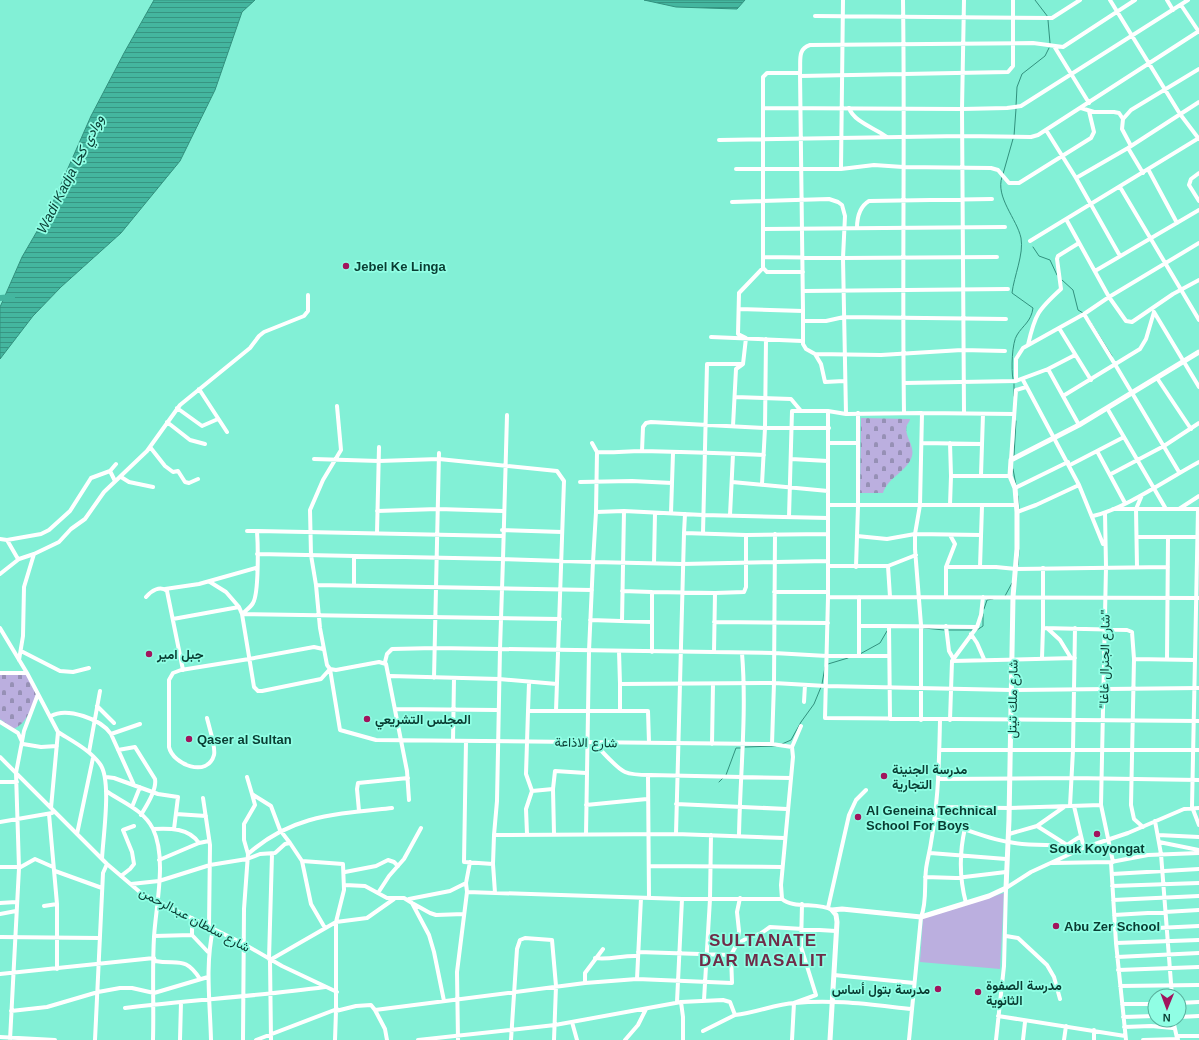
<svg xmlns="http://www.w3.org/2000/svg" width="1199" height="1040" viewBox="0 0 1199 1040" font-family="Arial,Vazirmatn,sans-serif">
	<style>
		.cemetery { fill: url(#cemetery-stones) }
		.park { fill: #bbafdf }
		.water { fill: url(#water-rules); stroke: #32917e }
		.lines { fill: none; stroke-linecap: round; stroke-linejoin: round }
		.stream { stroke: #32917e; stroke-width: 1 }
		.river { stroke: #44b69f; stroke-width: 6 }
		.minor { stroke: #fff; stroke-width: 4 }
		.major { stroke: #fff; stroke-width: 5 }
		.poi-dot { fill: #a1145d; stroke: #90fee4; stroke-width: 1.5 }
		.labels { text-anchor: middle; stroke-width: 3.5; stroke-linejoin: round; paint-order: stroke }
		.poi-label { font-size: 13px; font-weight: bold; fill: #093c32; stroke: #90fee4; text-anchor: start }
		.street-label { font-size: 13px; fill: #093c32; stroke: #90fee4 }
		.water-label { font-size: 14px; font-style: italic; fill: #083d33; stroke: #90fee4 }
		.district-label { font-size: 17px; font-weight: bold; letter-spacing: 1px; fill: #6f2c48; stroke: #90fee4 }
	</style>
	<defs>
		<pattern id="cemetery-stones" width="16" height="16" patternUnits="userSpaceOnUse"><rect width="16" height="16" fill="#bbafdf"/><path d="M2 7V4a2 2 0 0 1 4 0v3zM10 15v-3a2 2 0 0 1 4 0v3z" fill="#9690b5"/></pattern>
		<pattern id="water-rules" width="6" height="5" patternUnits="userSpaceOnUse"><rect width="6" height="5" fill="#44b69f"/><path d="M0 2.5h6" fill="none" stroke="#379582"/></pattern>
	</defs>
	<rect width="100%" height="100%" fill="#82f0d6"/>
	<path class="cemetery" d="M861,418L910,419C910,421 908,423 907,425C903,435 915,445 912,456C908,471 888,477 883,493H860Z
		M26,674L37,695C31,708 27,724 13,729L0,719V675Z"/>
	<path class="park" d="M1004,893L1000,969L920,962L923,918Z"/>
	<path class="water" d="M154,0H255L242,12L215,90L180,161L121,233L61,287L33,316L0,359V307L22,257L50,209L91,116L124,53Z
		M644,0H745L737,9L676,7Z"/>
	<g class="lines">
		<path class="stream" d="M1035,0L1048,17
			M1048,20L1050,43
			M1016,106L1017,87L1022,74L1045,56L1049,48
			M1014,136L1016,109
			M1003,174L1013,139
			M1002,177C995,197 1017,219 1021,238C1024,254 1014,276 1012,293L1033,308C1031,322 1023,325 1017,335C1012,342 1011,370 1013,379
			M1033,247L1039,256L1050,260L1057,275
			M1062,280L1073,290L1078,310L1083,313
			M1088,318L1112,356
			M1014,396V384
			M1014,456L1016,421
			M1013,469L1016,485
			M1018,496L1019,509
			M1018,565L1019,550
			M1005,596L1012,583
			M984,609L987,600L993,599
			M924,628L944,630
			M947,630H972
			M977,630L983,626V614
			M860,654L880,643L887,631
			M828,664L848,658
			M822,684L825,667
			M782,744L791,740L801,722L814,704L821,687
			M745,747L776,746
			M726,775L736,748H742
			M719,782L723,778"/>
		<path class="river" d="M0,298L12,297"/>
		<path class="minor" d="M903,0C905,138 902,275 904,413
			M964,0L962,109L964,413
			M1110,0L1180,114L1199,139
			M1167,0L1173,10
			M1181,5L1199,32
			M815,16L1052,18L1080,0
			M1054,46L1089,103
			M800,73H767L763,77V268L767,272H803
			M800,76L1008,72L1013,66V0
			M763,108L962,109L1007,108L1021,106L1188,0
			M849,108C854,122 875,128 887,137
			M1081,108L1094,112H1114L1119,113L1123,119L1122,129L1131,146
			M1123,119L1131,110L1199,69
			M1046,130L1076,178L1120,256
			M719,140L962,136L1031,137L1038,135L1199,31
			M1128,148L1143,173
			M736,169H841L874,165L903,167L991,168L998,170L1009,183H1019L1091,138L1094,132L1089,111
			M841,169L843,0
			M1148,169L1177,223
			M1199,173L1191,179L1189,185L1199,201
			M1076,178L1128,148L1199,102
			M1120,187L1199,320
			M732,202L829,199L838,202L842,205L845,216L843,258L846,414
			M1066,219L1109,297L1126,321L1132,322L1173,294L1199,280
			M857,228C857,217 859,207 869,201L992,199
			M763,229L1005,227
			M1030,241L1199,138
			M763,257L843,258L997,257
			M1095,271L1199,210
			M803,291L1008,289
			M739,309L803,311
			M1154,312L1199,387
			M1084,314L1116,366L1179,472
			M803,321H826L844,317L1006,319
			M1059,328L1091,380
			M711,337L802,341
			M1028,345C1035,314 1038,310 1061,289L1057,259L1058,256L1079,243
			M815,354L881,355L962,350L1005,351
			M1048,369L1079,425
			M1157,378L1191,429
			M1023,380L1079,485L1103,544
			M844,381L825,382L821,364L815,354L806,349L803,344V311L800,73C801,61 797,49 810,45L1033,43L1063,47L1135,0
			M1016,381V359L1023,348L1084,314L1109,297L1199,243
			M904,383L1016,381L1048,369L1075,355
			M199,389L227,432
			M1063,396L1140,349L1146,339L1154,312
			M735,397L791,399L801,411
			M337,406L341,450L323,480L310,510L311,555L316,585L320,628L327,665L330,669L340,730L376,740L772,744L792,747L793,757L781,885L782,899
			M177,408L202,426L218,419
			M1107,408L1166,509
			M167,422L190,440L205,444
			M733,426L736,369L743,364L746,338L738,334L739,293L763,268
			M592,443L597,452C613,453 626,451 642,451C683,452 724,453 764,455
			M828,443H858
			M922,443L982,444
			M950,443L951,476
			M150,447L165,466L173,472L178,471L185,482L189,483L198,479
			M642,451L643,427L646,423L651,422L765,428H829
			M1097,451L1125,503
			M314,459L379,461L439,459L557,471L564,481L556,711H648L649,743
			M791,459L828,461
			M1011,460L1016,390L1026,387
			M1070,465L1124,437
			M110,471L115,481
			M1111,474L1164,446L1199,423
			M981,475L983,414
			M121,477L129,482L153,487
			M580,482L632,481L672,483
			M732,482L828,491
			M762,484L765,428L766,339
			M1015,488L1068,462
			M828,505H920L922,413L1014,414
			M950,505L951,476H1010
			M1113,509H1199
			M1179,509L1199,496
			M1198,509L1192,807L1199,825
			M377,511L438,509L503,511
			M596,512L597,452
			M1017,512L1036,505L1079,485
			M671,513L673,453
			M730,515L733,454
			M1093,516C1125,509 1169,478 1199,462
			M789,517L792,411H828L846,414L922,413
			M502,530L562,532
			M247,531H257C258,545 259,593 253,603C251,607 245,611 242,614L254,687L258,691H262L321,679L330,669
			M257,531L502,536
			M377,533L379,447
			M684,533L685,514
			M703,533L707,364H743
			M950,535L955,544L946,567H996L1016,569L1168,567
			M857,536L887,539L915,534L981,535
			M1137,537H1199
			M0,539L7,540L41,534L49,530L70,511L91,478L110,471L116,464
			M7,540L18,559
			M257,554L503,559L507,415
			M354,556V586
			M654,563L655,513
			M828,566H888L916,555
			M888,566L890,597
			M856,567L858,506V413
			M980,567L982,506
			M1137,567L1136,509L1142,495
			M1043,568V628L1127,630L1132,632L1134,659L1131,805L1134,819L1143,827
			M0,574L19,559L34,554L59,542L71,529L85,519L104,492L147,451L180,405L250,348L259,336L264,332L304,316L308,311V295
			M210,582L226,592L239,607
			M316,585L592,590
			M165,589L199,584L256,568
			M622,591L652,592
			M774,592H828
			M146,597C151,591 160,585 167,591L183,670
			M828,597V411
			M859,597V626H889L890,719
			M946,597V567
			M1199,598L828,597L825,718L1199,721
			M173,619L239,607L242,614L560,619
			M590,620L652,622
			M622,621L624,511
			M714,622L828,623
			M889,626L977,627
			M946,626L949,651L953,658
			M0,628L27,673L58,732L51,808
			M1047,628L1060,640L1071,658
			M971,634L977,643L984,659
			M21,651L60,671L73,672L89,668
			M619,651L620,684L774,683L826,686L1011,690L1199,688
			M652,652V592L715,593L744,592L746,587V535
			M714,652L715,593
			M859,655V626
			M1042,658L1043,628
			M1134,659L1195,660
			M19,660L23,636L24,587L34,554
			M1167,660L1168,537
			M952,661L1075,658
			M385,662L387,654L392,649L435,648L500,649L503,559L593,562L596,512L624,511L703,515L828,518
			M330,669L336,670L379,662L386,664L407,771L409,800
			M0,673H27
			M390,676L499,679L557,684
			M434,678L439,453
			M620,684V711
			M804,702L805,685
			M97,706L114,723
			M395,709L497,710
			M528,711L529,683
			M51,716C67,707 101,719 111,734L134,785
			M207,718C209,727 216,747 214,755C208,778 173,765 169,747V680L173,673L181,670L249,659L314,647L323,649
			M921,720V625L915,549V534L920,505H1016
			M950,720L952,661L977,627L981,615L983,597
			M0,722L18,733L23,744L41,747L57,746
			M58,732C72,741 90,750 100,764C112,780 103,837 102,859
			M111,734L140,724
			M453,741L454,678
			M466,741L464,862L493,864
			M595,743C600,750 618,769 625,772C632,775 643,775 650,775L791,778
			M712,744L713,684
			M772,744L774,683L775,534
			M792,747L801,726
			M118,750L135,747L155,779C157,790 146,806 141,815
			M940,750H1199
			M89,752L100,691
			M0,757L107,864L141,893L244,944L282,966L337,992
			M648,775L649,898
			M106,777L114,778L158,794L178,797L174,829
			M247,777L252,794L271,806L280,830L290,843
			M939,779L1072,778L1199,780
			M0,782H17
			M553,789L554,834
			M106,791C122,802 144,810 153,829C167,858 156,905 154,937C152,971 154,1006 153,1040
			M532,791L553,789L555,771L586,773
			M203,798L210,845L209,927
			M676,804L787,809
			M586,805L647,799
			M1101,805L1106,567L1105,513
			M1070,806L1073,750L1075,628
			M132,807L140,787
			M937,807L1009,808L1101,805L1113,862
			M359,811L357,789L358,783L408,778
			M49,814L57,904V969
			M176,814L206,816
			M935,819C958,826 987,839 1009,842C1033,847 1059,843 1082,848
			M1155,821L1161,854L1172,996
			M0,822L52,813
			M1037,826L1067,845L1081,836L1074,806
			M965,828C959,854 959,877 966,903
			M153,829C170,828 189,828 199,843
			M77,834L93,758
			M527,834L526,809L532,791L526,774L528,711H556
			M676,834L684,533L746,535L828,534
			M1009,834L1037,826L1064,807
			M494,835L497,801L500,649L774,653L827,656H889
			M586,835L589,651L593,562L682,564L828,561
			M1158,835L1199,837
			M739,836C740,775 747,714 742,653
			M1081,836L1084,848
			M1159,842L1199,850
			M930,853L1006,859
			M248,854C292,815 335,814 392,808
			M159,860L199,843L209,841
			M302,861L311,904L325,928
			M470,862L466,883L467,892L682,899H782C793,909 819,902 832,910
			M1053,863L1111,862
			M649,866L782,867
			M0,867H19
			M19,868L35,859L53,867
			M55,871L102,888
			M345,872L376,866L388,860L394,862L398,866
			M1112,874L1199,869
			M121,876L130,869L134,864L132,852L123,830L134,826
			M925,877L956,878L1006,872
			M131,884L159,881L210,865L247,859L260,854L275,853L285,844L290,843L302,861L343,864L344,890L336,922V1011
			M345,885L365,886L387,898H404L412,903L429,935L434,952L444,1001
			M1112,886L1199,883
			M378,893L389,876L404,859L421,828
			M495,893L493,864L494,835L676,834L784,838
			M409,899L450,891L466,883
			M1113,900L1199,896
			M0,903L16,902
			M412,903L430,913L436,915L464,914
			M44,906L57,904
			M828,908L849,815L856,800L866,790
			M0,914L16,911
			M1114,915L1199,910
			M192,918V935L208,952
			M1115,930L1199,926
			M154,936L192,935
			M1006,936L1018,938L1047,965L1054,977L1060,999
			M0,937L100,938
			M1116,943L1199,940
			M737,944L749,937L760,934L770,927L836,931
			M638,952L731,955
			M1117,957L1199,953
			M595,958C610,960 623,955 638,956
			M269,959L272,854
			M1118,970L1199,967
			M0,974L154,958L155,961C179,965 185,956 200,979
			M834,975L914,983
			M637,979L641,898
			M585,983V973L603,949
			M1120,986L1199,985
			M704,1000L710,899L711,835
			M677,1002L682,899
			M681,1002L683,1017V1040
			M1179,1003L1199,1002
			M1122,1004H1155
			M125,1008C192,1000 259,996 325,987
			M375,1010L385,1029L387,1040
			M11,1011L47,1007L98,992L120,988H132L154,993L208,977
			M998,1016L1125,1036
			M1123,1017L1155,1016
			M1179,1017L1199,1016
			M1173,1020L1177,1038
			M572,1022L577,1040
			M1124,1027L1151,1026L1173,1028
			M703,1031L735,1015
			M1177,1036H1199
			M0,1037L55,1040
			M10,1040L19,868L16,773L24,731L38,694
			M95,1040L103,873L107,864
			M180,1040L181,1002
			M211,1040C210,1002 205,966 213,929
			M243,1040L244,909L248,854L244,840V824L255,805L252,794
			M256,1040L337,1009
			M271,1040L270,960L336,922L367,918L394,899
			M335,1040L336,1011L356,1006L371,1005L375,1010L585,983L637,979L732,983L731,955L737,944L739,931L737,912L740,898
			M418,1040L555,1025L681,1002L723,1000L730,1002L735,1015C756,1013 775,1004 795,1003C834,999 873,1005 912,1009
			M458,1040L457,972L467,892
			M511,1040L517,949L520,940L525,938L552,940L556,986L554,1040
			M625,1040L638,1025L646,1009
			M792,1040L794,1003L816,995L801,947L802,904
			M909,1040L921,917C928,900 923,881 927,863C938,814 939,770 940,720
			M996,1040L1004,966L1006,888L1031,872L1083,848L1128,833L1184,809L1199,808
			M1023,1040L1025,1022
			M1064,1040L1066,1026
			M1094,1040V1030
			M1126,1040L1116,943L1111,862L1148,855L1199,853
			M1143,1040L1178,1039"/>
		<path class="major" d="M830,1040L837,922L836,915L832,910L842,909L921,917L989,896L1006,888L1009,820L1013,597L1017,549V512L1015,488L1010,476L1011,460L1079,425L1199,352"/>
	</g>
	<g class="poi-dot">
		<circle cx="346" cy="266" r="4"/>
		<circle cx="149" cy="654" r="4"/>
		<circle cx="367" cy="719" r="4"/>
		<circle cx="189" cy="739" r="4"/>
		<circle cx="884" cy="776" r="4"/>
		<circle cx="858" cy="817" r="4"/>
		<circle cx="1097" cy="834" r="4"/>
		<circle cx="1056" cy="926" r="4"/>
		<circle cx="938" cy="989" r="4"/>
		<circle cx="978" cy="992" r="4"/>
	</g>
	<g class="labels">
		<g class="poi-label">
			<text x="354" y="271">Jebel Ke Linga</text>
			<text x="157" y="659">جبل امير</text>
			<text x="375" y="724">المجلس التشريعي</text>
			<text x="197" y="744">Qaser al Sultan</text>
			<text x="892" y="774">مدرسة الجنينة<tspan x="892" dy="15">التجارية</tspan></text>
			<text x="866" y="815">Al Geneina Technical<tspan x="866" dy="15">School For Boys</tspan></text>
			<text x="1097" y="853" text-anchor="middle">Souk Koyongat</text>
			<text x="1064" y="931">Abu Zer School</text>
			<text x="986" y="990">مدرسة الصفوة<tspan x="986" dy="15">الثانوية</tspan></text>
			<text x="930" y="994" text-anchor="end">مدرسة بتول أساس</text>
		</g>
		<g class="street-label">
			<text transform="translate(1104 659) rotate(-89)" y="5">"شارع الجنرال غاغا"</text>
			<text transform="translate(1012 699) rotate(-89)" y="5">شارع ملك تيتل</text>
			<text transform="translate(586 742) rotate(1)" y="5">شارع الاذاعة</text>
			<text transform="translate(195 919) rotate(28)" y="5">شارع سلطان عبدالرحمن</text>
		</g>
		<g class="water-label">
			<text transform="translate(70 174) rotate(-63)" y="5">Wadi Kadja ووادي كجا</text>
		</g>
		<g class="district-label">
			<text x="763" y="946">SULTANATE<tspan x="763" dy="20">DAR MASALIT</tspan></text>
		</g>
	</g>
	<g transform="translate(1167 1008) rotate(181)"><circle r="19" fill="#90fee4" stroke="#5ab09d"/>
	<path d="M0-3L7 15L0 10L-7 15Z" fill="#a1145d"/>
	<text y="-6" font-size="11" font-weight="bold" text-anchor="middle" fill="#093c32">N</text>
	</g>
</svg>
